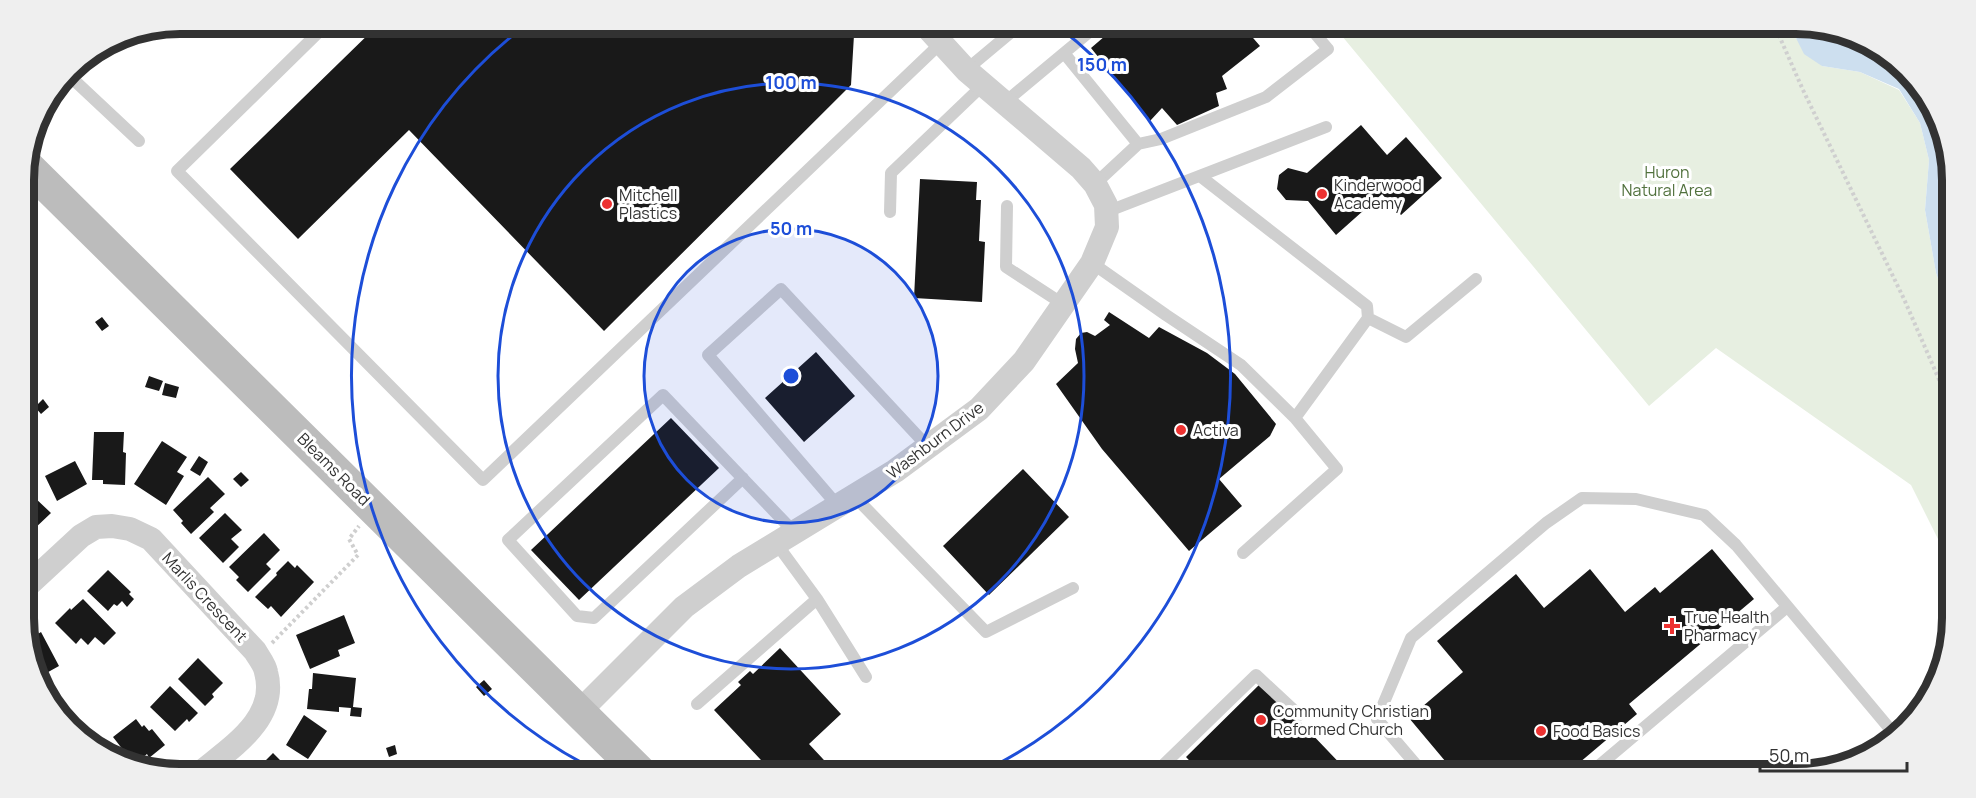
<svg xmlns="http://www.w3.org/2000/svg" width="1976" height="798" viewBox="0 0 1976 798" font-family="Manrope,sans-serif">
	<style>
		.green { fill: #e7efe1 }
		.water { fill: #cddfef }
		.building { fill: #191919 }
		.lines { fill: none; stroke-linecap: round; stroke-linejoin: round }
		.path { stroke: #cfcfcf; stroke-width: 4; stroke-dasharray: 3 3; stroke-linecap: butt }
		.service { stroke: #cfcfcf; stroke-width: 12 }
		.minor { stroke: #cfcfcf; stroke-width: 24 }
		.secondary { stroke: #bcbcbc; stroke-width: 33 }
		.ring { fill: none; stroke: #1d4ed8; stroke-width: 3 }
		.poi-dot { fill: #ed3231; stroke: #fff; stroke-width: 2 }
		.labels { text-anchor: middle; stroke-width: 6; stroke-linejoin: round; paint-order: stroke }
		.park-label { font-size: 16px; fill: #51713d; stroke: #fff }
		.poi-label { font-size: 16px; fill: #323232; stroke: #fff; text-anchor: start }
		.street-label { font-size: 16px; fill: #323232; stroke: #fff }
		.rim { fill: none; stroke: #323232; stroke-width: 8 }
		.centre { fill: #1d4ed8; stroke: #fff; stroke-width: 3 }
		.ring-label { font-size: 18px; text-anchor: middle; font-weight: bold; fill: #1d4ed8; stroke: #fff; stroke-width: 6; stroke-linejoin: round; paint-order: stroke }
	</style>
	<rect width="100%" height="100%" fill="#fff"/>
	<path class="green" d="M1332,24H1795L1822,66L1860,72L1899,90L1920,123L1929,160L1925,210L1936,273L1951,316L1952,567L1911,485L1716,348L1649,406Z"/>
	<path class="water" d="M1789,24L1846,32L1919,85L1951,160V316L1936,273L1925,210L1929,160L1920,123L1899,89L1860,72L1822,66L1804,54Z"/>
	<path class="building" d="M379,24H841L854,35L851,85L604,331L409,130L298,239L230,169Z
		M1119,24H1241L1260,46L1222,76L1227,89L1216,93L1219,106L1177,125L1162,108L1150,121L1091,48Z
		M1361,125L1387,155L1406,137L1442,178L1401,215L1382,194L1336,235L1308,201L1286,200L1277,189L1279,175L1288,168L1307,173Z
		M920,179L977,182L976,200H981L979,241L985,242L982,302L914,298Z
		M1109,312L1149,338L1159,327L1207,353L1235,374L1276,424L1270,436L1219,479L1242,506L1189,551L1102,449L1056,384L1078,363L1075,349L1076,339L1081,333L1087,332L1095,336L1110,325L1104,320Z
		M102,317L109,326L102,331L95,322Z
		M816,352L855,396L804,442L765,398Z
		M149,376L163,381L159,391L145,387Z
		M165,383L179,387L176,398L162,395Z
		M43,399L49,407L41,414L35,407Z
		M671,418L719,468L579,600L531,550Z
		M94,432H124L123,452L126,453L125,485L103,484V480H92Z
		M162,441L187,457L177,472L184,476L166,505L134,484Z
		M199,456L208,462L200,476L190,470Z
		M75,461L87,484L57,501L45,476Z
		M1023,469L1069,517L989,595L943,546Z
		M241,472L249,480L241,487L233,479Z
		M208,477L225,494L210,508L214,512L191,534L181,523L183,521L173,510Z
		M26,482L37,492L33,496L51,513L32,531L26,525Z
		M225,513L242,530L231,539L239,547L223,563L199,538Z
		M264,533L280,550L266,564L271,569L248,592L236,580L239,577L229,567Z
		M1712,549L1754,599L1629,704L1637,714L1566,774H1456L1409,718L1463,672L1437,641L1516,574L1544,608L1590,569L1625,612L1655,587L1660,593Z
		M288,561L295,568L297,565L314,582L281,617L271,606L268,609L255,597L277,575L276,573Z
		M108,570L131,592L129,594L134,599L127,607L122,601L117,606L114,604L108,611L87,591Z
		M83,599L116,633L104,645L95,637L88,645L81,638L76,644L55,623L70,608L71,610Z
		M344,615L355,643L338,650L340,656L310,669L296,635Z
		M41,632L59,666L41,676L27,648V644L31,642L30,639Z
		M780,648L841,714L809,744L837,774H774L714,710L741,685L738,682L750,671L753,674Z
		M198,658L223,683L212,694L214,697L205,706L178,679Z
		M313,673L356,678L353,707L362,708L361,717L350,716L351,708L339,707V712L307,709L309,689H312Z
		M484,680L492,689L484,696L476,687Z
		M1262,682L1350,774H1202L1186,757Z
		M170,686L198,713L189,722L187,719L175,731L150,707Z
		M304,715L327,731L308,759L286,745Z
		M136,719L142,727L144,725L149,731L152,729L165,745L149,758L147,754L134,764L113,737Z
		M395,745L397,754L389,757L386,748Z
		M273,753L284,764L288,760L302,774H262L257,769Z"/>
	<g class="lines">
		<path class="path" d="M1774,24L1803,90L1904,299L1951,407
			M272,643L358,555L349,539L359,526"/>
		<path class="service" d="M327,24L177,171L483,480L941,43
			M1064,53L1099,24
			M966,70L1021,24
			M65,78L76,82L139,141
			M1004,103L1064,53L1138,144L1095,184
			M1138,144L1161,139L1266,97L1328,49L1307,24
			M1200,176L1367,306L1368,318L1295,418
			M1007,206L1006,267L1063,304
			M890,212L891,173L983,85
			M1106,212L1326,127
			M1092,263L1166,315L1241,365L1295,418L1337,469L1243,553
			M1368,318L1406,337L1476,279
			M743,478L594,618L577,616L508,540L663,395L794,532
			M854,496L986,632L1073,588
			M838,506L708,355L781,289L928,447
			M776,543L817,599L866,677
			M697,704L817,599
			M1880,746L1894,734
			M1158,774L1156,772L1256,675L1299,715
			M1424,774L1377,719L1411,638L1546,523L1582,498L1636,499L1704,515L1736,545L1895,735
			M1589,774L1787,607"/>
		<path class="minor" d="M27,586L81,536L96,527L112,526L130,529L151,539L255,651C259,658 265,665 266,672C279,719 230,748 199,774
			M579,712L684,607L739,566L895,471L979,409L1024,361L1092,263L1107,227L1106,205L1095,184L1081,168L966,70L924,24"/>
		<path class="secondary" d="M26,165L642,774"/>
	</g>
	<circle cx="791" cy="376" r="147" fill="#1d4ed8" fill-opacity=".12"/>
	<g class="ring">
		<circle cx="791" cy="376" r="147"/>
		<circle cx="791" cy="376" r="293"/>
		<path d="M602 773A440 440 0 0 1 526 25M1056 25A440 440 0 0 1 980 773"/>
	</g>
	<g class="poi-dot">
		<circle cx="1322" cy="194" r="6"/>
		<circle cx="607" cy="204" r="6"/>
		<circle cx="1181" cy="430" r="6"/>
		<path d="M1669 617h6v6h6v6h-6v6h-6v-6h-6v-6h6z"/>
		<circle cx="1261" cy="720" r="6"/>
		<circle cx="1541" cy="731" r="6"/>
	</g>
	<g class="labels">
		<g class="park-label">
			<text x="1667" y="178">Huron<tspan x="1667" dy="18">Natural Area</tspan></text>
		</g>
		<g class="poi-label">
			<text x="1334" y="191">Kinderwood<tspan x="1334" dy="18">Academy</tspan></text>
			<text x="619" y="201">Mitchell<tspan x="619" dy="18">Plastics</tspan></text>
			<text x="1193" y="436">Activa</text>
			<text x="1684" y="623">True Health<tspan x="1684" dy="18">Pharmacy</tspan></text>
			<text x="1273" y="717">Community Christian<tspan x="1273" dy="18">Reformed Church</tspan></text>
			<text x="1553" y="737">Food Basics</text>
		</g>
		<g class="street-label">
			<text transform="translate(935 440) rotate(-37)" y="6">Washburn Drive</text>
			<text transform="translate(334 469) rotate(45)" y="6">Bleams Road</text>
			<text transform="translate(205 597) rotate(47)" y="6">Marlis Crescent</text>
		</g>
	</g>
	<path d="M0 0H1976V798H0ZM180 34H1796A146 146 0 0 1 1942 180V618A146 146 0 0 1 1796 764H180A146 146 0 0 1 34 618V180A146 146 0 0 1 180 34Z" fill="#efefef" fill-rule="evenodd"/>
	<path class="rim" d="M180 34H1796A146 146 0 0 1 1942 180V618A146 146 0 0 1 1796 764H180A146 146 0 0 1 34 618V180A146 146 0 0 1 180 34Z"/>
	<circle cx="791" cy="376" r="9" class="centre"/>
	<g class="ring-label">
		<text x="1102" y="71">150 m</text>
		<text x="791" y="89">100 m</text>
		<text x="791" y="235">50 m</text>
	</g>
	<path d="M1760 762v9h147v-9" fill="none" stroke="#323232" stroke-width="3"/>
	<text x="1769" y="762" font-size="18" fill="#323232" stroke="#ffffff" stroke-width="4.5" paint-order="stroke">50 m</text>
</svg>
